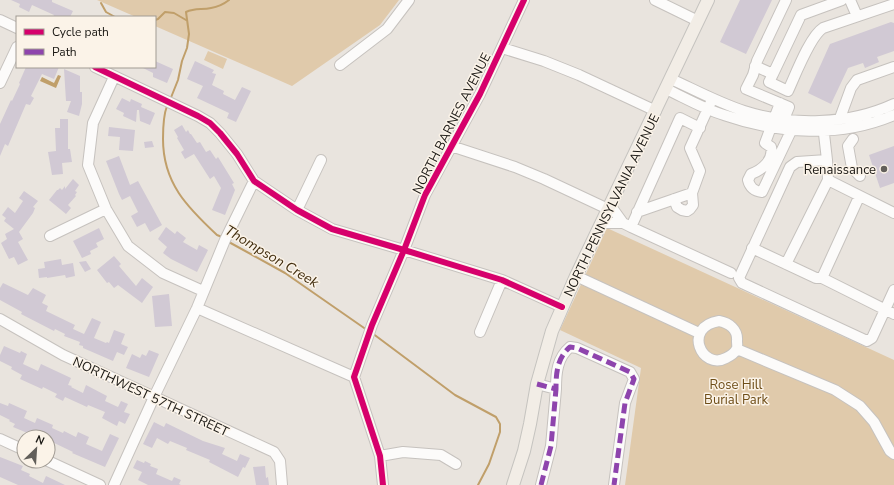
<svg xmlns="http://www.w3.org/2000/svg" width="894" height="485" viewBox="0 0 894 485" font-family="'Nunito Sans',sans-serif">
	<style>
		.green { fill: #e0caab }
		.water { fill: #c09f6a }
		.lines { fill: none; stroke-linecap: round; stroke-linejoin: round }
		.stream { stroke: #c09f6a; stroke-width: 2 }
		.building { fill: #d1c9d4 }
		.minor-casing { stroke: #c6c2be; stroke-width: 12 }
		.major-casing { stroke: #c5c3bf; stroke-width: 14 }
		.minor { stroke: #fcfbfa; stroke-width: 10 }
		.major { stroke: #f2ede6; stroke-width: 12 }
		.quiet { stroke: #8e44ad; stroke-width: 5; stroke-dasharray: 10 5; stroke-linecap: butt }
		.cycleway-casing { stroke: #fbf3e8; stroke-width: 8 }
		.cycleway { stroke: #d6006c; stroke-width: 6 }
		.poi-dot { fill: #625f5a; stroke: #fbf3e8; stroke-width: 1.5 }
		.labels { text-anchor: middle; stroke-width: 3; stroke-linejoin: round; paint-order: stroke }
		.street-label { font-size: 13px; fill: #191713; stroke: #fbf3e8 }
		.poi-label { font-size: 13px; fill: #191713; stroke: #fbf3e8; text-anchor: end }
		.park-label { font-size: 13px; fill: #6e4d17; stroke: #fbf3e8 }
		.water-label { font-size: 14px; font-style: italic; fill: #422e0f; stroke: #fbf3e8 }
	</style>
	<rect width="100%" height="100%" fill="#e9e4de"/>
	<path class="green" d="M97,0H399L380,25L292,86L155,26V17H136Z
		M208,51L227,59L223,69L204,60Z
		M607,228L894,360V485H625L641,368L560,330Z"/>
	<path class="water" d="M58,75L61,76L56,88L40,81L42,77L54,83Z"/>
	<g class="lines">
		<path class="stream" d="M101,3L106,12L115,17
			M155,20L158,19L165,12L174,13L186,20
			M170,100L178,80L182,61L187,48L189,34L186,12C195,8 202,10 211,8C217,7 224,4 229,0
			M167,106C163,116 163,128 163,139C163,183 187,207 217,235L222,237
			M227,241L285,273L367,330
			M372,333L455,395L496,417L500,424V432L489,464L478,485"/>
	</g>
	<path class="building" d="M11,0H52V2L73,11L70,17H53L54,15L32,5L29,12L19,7L20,4Z
		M740,0H772L746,54L720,42Z
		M891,22L894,23V51L877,57L879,62L865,68L863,63L848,68L831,104L808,93L830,44Z
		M155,61L173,69L167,83L153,77V73L141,67H155Z
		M195,61L214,70L212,73L216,74L212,85L224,91L223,94L235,100L242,87L251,91L236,122L227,118L229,113L197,98L203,86L187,79Z
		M26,67H59L54,79L42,74L31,96L34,98L30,105L26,104L8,146L5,144L0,156V124L11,100L12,101L20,84L19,83Z
		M64,69L80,76V92H82V104L79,116L67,112L71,101H66Z
		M122,98L130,102L131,99L142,104L141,107L155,113L150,125L140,121L139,110H137L136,122L123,116L124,113L116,109Z
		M60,119H68V149H70L72,162L62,163L63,174L52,175L48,152L56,151L55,128H60Z
		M182,125L186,132L188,130L190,134H191L197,143L200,142L206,152L210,150L216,159L218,157L234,183L232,184L235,190L225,215L212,210L221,188L214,176L210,179L194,154L185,159L181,152L184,150L177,138L178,137L174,130Z
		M109,127L135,130L133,151L119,150L120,137L108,136Z
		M152,141L154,147L145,148L144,142Z
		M894,146V183L880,188L869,155Z
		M119,156L130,185L138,181L162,225L150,232L145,223L137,227L131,216L138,212L130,196L122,200L119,194L106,161Z
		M73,179L79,185L75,191L77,192L75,195L76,196L68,205L71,208L66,214L49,200L57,190H58L60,188L62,190L65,186V189Z
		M24,191L38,201L33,207L35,208L33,213L19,232L23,239L18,242L28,260L18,265L14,257L9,259L1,243L7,239L5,234L14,229L4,221L6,218L2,215L8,207L15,213L23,201L19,198Z
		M166,227L175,234L177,231L186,238L183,242L197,250L199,245L208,250L197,272L171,259L163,253L167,247L158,239Z
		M99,228L104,239L96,243L98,247L90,251L91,254L82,258L73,241Z
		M114,256L121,264L119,266L136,286L142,278L153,287L142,303L118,285L114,288L109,282L107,283L97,270Z
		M61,259L62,265L73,263L75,276L66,278L65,275L47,278V277L39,278L38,269L45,268L44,262Z
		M86,261L91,269L85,272L79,262Z
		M3,283L28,295L33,288L46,295L42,303L48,306L46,311L75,325L73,329L84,334L92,318L101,322L94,338L106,343L107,342L109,343L114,330L125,334L121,344L128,347L124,355L117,352L113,361L83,348V346L79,345L80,342L64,336L65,334L55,329L54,331L21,314L22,312L0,300V288Z
		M169,294L172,326L155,327L152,296Z
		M4,346L20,353L21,351L27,354L23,364L38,371L41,364L71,378L68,385L72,386L71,387L83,393L86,385L107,396L105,401L118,407L121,401L128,404L124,412L130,414L125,424L119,421L117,426L102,418L105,412L88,405L87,407L65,397L63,401L55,397L57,394L43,387L42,389L20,379L22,375L11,369L12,367L0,361V355Z
		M149,350L159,354L149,377L126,368L132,354L140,358L142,354L146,356Z
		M0,403L8,406L9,403L27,411L24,418L35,423L37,418L53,425L52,428L63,433L64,431L76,437L78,432L89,437L86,444L102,451L110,434L119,438L105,467L72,453L73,452L48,440V437H37L13,427L15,424L9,421L10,420L0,415Z
		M154,422L164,427L166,423L203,441L225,448L222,454L237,461L240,454L250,458L245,468L243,467L238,477L209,462L210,460L186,450L187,448L170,441L168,444L157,438L152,448L143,444Z
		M0,457L23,466L21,470L30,474L29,476L43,483L46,476L65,485H18L0,477Z
		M137,460L144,463L145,461L151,464L150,466L158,469L156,474L172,481L174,477L181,480L179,484L181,485H148L138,480L142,472L133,468Z
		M265,466L266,478L268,477L269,485H256L253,467Z"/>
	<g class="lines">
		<defs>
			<path id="minor" d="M655,0L698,21
				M850,0L857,16
				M0,20L17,28
				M502,48L544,61L579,75L656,111
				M340,65L387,29L409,0
				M755,66L773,74L769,82L788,91C795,76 810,36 823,28L894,4
				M95,67L198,116L210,123L220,133L237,154L254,181L297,210L332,229L404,250L502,280L562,307
				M773,74L801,15L842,0
				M114,77L93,123L88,165L106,209L128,246L163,273L203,291
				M671,79C695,90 719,103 744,111C791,126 849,125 894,104
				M0,83L17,47
				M666,89C685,98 704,109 724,115C779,134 840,138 894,115
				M780,103L765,143L771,147C774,160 762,170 751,174L748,180C750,188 754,191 762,192L791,131
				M840,118L851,88L857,80L894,67
				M782,124L789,107L746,89L753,75L757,61L786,0
				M823,125L827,160L828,180L894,213
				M853,139L848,146L852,168L860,176
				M451,146L515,167L544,179L608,209
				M827,160L797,162L790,167L739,278L742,283L867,341L872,338L894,290
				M674,199L677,207L682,210L687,211L690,209L693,205L692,193L700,171L690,148L710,104
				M297,210L321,160
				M637,212L692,193
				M601,223H623L610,205
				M623,223L631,227L680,118L700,128
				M631,227L731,273
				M50,236L106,209
				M752,248L816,278H822L859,197
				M786,264L828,180
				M576,276L699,333
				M822,278L894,314
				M197,308L354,377
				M0,319L63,355L274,452L280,461L282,485
				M719,321C729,323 738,329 737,341C737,344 738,348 736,350C734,354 730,356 726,358C702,371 682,327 719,321Z
				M480,332L502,280
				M737,349L835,390L860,406L874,422L890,451L894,454
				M537,384L556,389C556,373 557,358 570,347L577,348L630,372L634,379L625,403L614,485
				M0,439L24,450
				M380,456L403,452L441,455L456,464
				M48,461L100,485
				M114,485L154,397L197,308L225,240L254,181
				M383,485L380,456L354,377L372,325L404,250L425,195L480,94L524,0
				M541,485L551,446L556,389"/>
			<path id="major" d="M513,485L524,451L530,424L537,384L552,331L576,276L708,0"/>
		</defs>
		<use href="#minor" class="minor-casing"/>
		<use href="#major" class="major-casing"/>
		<use href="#minor" class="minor"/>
		<use href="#major" class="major"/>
		<path class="quiet" d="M537,384L556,389C556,373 557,358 570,347L577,348L630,372L634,379L625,403L614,485
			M541,485L551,446L556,389"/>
		<defs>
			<path id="cycleway" d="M95,67L198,116L210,123L220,133L237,154L254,181L297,210L332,229L404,250L502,280L562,307
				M383,485L380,456L354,377L372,325L404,250L425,195L480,94L524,0"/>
		</defs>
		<use href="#cycleway" class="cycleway-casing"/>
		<use href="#cycleway" class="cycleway"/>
	</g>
	<circle class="poi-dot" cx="884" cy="169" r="4"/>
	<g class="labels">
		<g class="street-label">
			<text transform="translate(451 123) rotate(-63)" y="5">NORTH BARNES AVENUE</text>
			<text transform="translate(611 205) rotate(-64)" y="5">NORTH PENNSYLVANIA AVENUE</text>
			<text transform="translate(151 396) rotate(25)" y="5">NORTHWEST 57TH STREET</text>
		</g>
		<g class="poi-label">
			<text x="876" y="174">Renaissance</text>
		</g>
		<g class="park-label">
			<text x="736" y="389">Rose Hill<tspan x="736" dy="15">Burial Park</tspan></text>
		</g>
		<g class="water-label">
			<text transform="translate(272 256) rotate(31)" y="5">Thompson Creek</text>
		</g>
	</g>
	<rect x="16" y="16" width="140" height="52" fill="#fbf3e8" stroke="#a19b93"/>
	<rect x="24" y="29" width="20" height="6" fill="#d6006c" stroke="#a19b93"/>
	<text x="52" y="36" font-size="12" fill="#191713">Cycle path</text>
	<rect x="24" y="49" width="20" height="6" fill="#8e44ad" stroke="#a19b93"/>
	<text x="52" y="56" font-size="12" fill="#191713">Path</text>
	<g transform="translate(36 449) rotate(25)"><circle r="19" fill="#fbf3e8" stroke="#a19b93"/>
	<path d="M0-3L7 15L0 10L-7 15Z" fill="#625f5a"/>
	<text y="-6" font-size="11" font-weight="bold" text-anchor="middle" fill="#191713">N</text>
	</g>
</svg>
